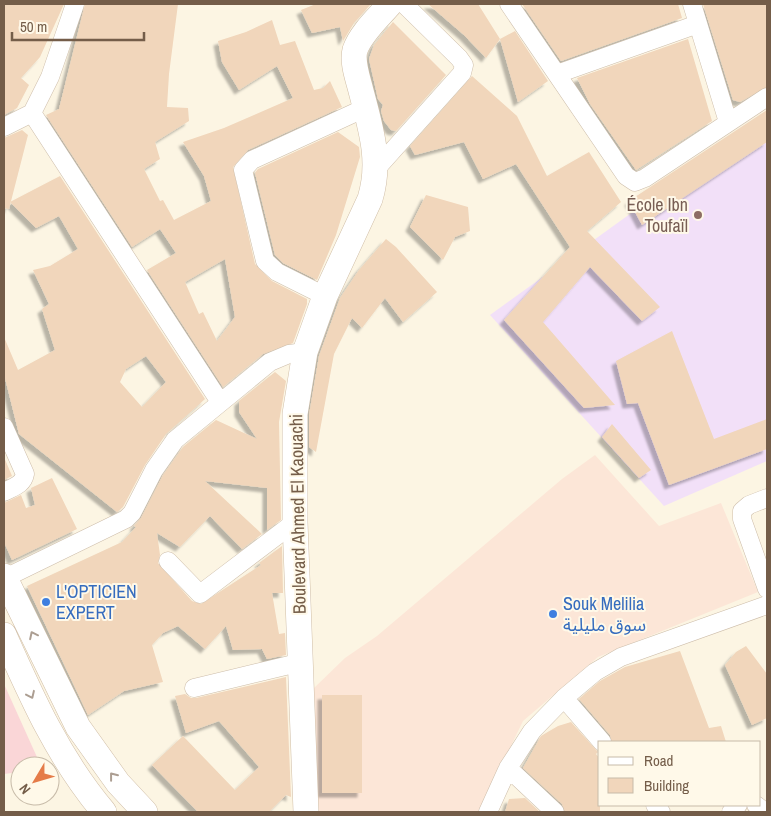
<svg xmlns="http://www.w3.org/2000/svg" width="771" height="816" viewBox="0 0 771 816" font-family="'Archivo Narrow','Noto Sans Arabic',sans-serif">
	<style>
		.commercial { fill: #fce6d7 }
		.education { fill: #f2e0f8 }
		.medical { fill: #fad6d7 }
		.building { fill: #f1d6bb; fill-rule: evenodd; filter: url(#shadow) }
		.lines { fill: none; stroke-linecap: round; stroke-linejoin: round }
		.street-casing { stroke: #cdbdaa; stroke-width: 19 }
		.secondary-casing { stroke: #d0bea7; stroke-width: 26 }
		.street { stroke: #fff; stroke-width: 18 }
		.secondary { stroke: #fff; stroke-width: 25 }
		.oneway { stroke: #ac9e92 }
		.education-dot { fill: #8d6e63; stroke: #fff9e9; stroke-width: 2 }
		.shop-dot { fill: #3f7fe0; stroke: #fff9e9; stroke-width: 2 }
		.labels { text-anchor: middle; stroke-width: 4; stroke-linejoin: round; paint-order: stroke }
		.education-label { font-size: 18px; fill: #785e54; stroke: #fff9e9; text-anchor: end }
		.street-label { font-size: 18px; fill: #745d49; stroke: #fff9e9 }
		.shop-label { font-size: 18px; fill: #366cbe; stroke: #fff9e9; text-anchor: start }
	</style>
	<defs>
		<filter id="shadow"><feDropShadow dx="-4.5" dy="4.5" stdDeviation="1" flood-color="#0004"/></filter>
	</defs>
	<rect width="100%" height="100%" fill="#fcf5e3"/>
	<path class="commercial" d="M595,455L659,526L721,503L758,592L598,657L523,721L479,812H315L313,689L345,658L377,636L562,479Z"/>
	<path class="education" d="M767,115V461L664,506L490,315Z"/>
	<path class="medical" d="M4,684L41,766H20V772L4,774Z"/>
	<path class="building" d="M4,4H64L40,57L21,78L29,85L17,108L4,115Z
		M85,4H178L169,74L167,107L188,108L189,121L155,142L160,159L144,169L160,201L163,200L174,220L211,201L204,176L183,142L224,128L293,98L277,66L239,90L222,62L218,41L246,32L272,20L280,45L295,41L314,90L323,88L330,81L342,107L248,150L233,167L255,264L272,281L307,299V304L293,343L263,354L223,387L147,270L176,253L160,229L132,247L46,115L59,109ZM225,259L235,317L217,341L203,312L199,314L185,282Z
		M316,4H371L354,23L343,41L340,27L312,33L301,10Z
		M428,4H478L500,39L486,58L464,35Z
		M522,4H678L682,18L561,61Z
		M703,4H767V87L740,102L733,100Z
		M393,22L446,75L396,131L391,130L384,121L381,111L383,105L378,99L369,59L374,45Z
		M515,31L548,81L518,102L500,39Z
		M688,39L712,121L636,170L590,104L577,78Z
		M472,76L517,116L547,176L589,152L621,202L587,231L660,307L642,321L590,267L543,322L615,405L584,408L504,320L570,247L516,164L483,179L464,142L415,155L410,146Z
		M767,110V142L642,225L629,201Z
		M22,130L28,135L9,209L4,208V138Z
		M338,132L359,147L360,157L336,235L317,280L283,263L275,255L255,173L258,169Z
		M60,176L205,399L166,434L145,465L123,507L117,512L19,434L4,374V337L18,370L55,350L42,309L49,304L33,270L50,266L78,249L59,216L36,228L10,202ZM146,356L166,382L142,407L120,382L126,369Z
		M426,195L468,207L470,231L455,237L443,260L410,227Z
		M386,239L396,247L437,292L403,322L385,298L362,328L352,318L334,354L316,452L309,447V415L319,356L340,298L359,270Z
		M672,331L714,439L767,419V449L669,485L638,403L627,404L616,361Z
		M275,372L286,381L279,422L281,520L267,530V488L205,481L262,534L242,549L210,516L180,547L157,533L160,555L158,563L192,601L201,604L261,565L259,563L282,546L283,593H272L279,634L285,633L286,655L267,659L262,649L233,650L226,626L205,649L178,626L163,633L152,645L163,682L124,691L88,715L27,586L122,542L136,527L134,526L141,518L163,475L183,447L216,420L257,439L239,412V401Z
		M612,424L651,470L639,478L602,437Z
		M4,457L12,476L4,480Z
		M52,478L77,529L12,560L4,542V503L21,495L26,508L35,505L31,488Z
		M746,646L767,674V718L752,725L725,665L736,652Z
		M680,651L709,728L721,726L726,742H612L610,735L579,699L600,681L625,667Z
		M286,677L291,797L286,795L269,812H198L152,765L183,736L235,790L259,767L219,721L186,733L175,696L185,694L191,698H196Z
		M322,695H362V793H322Z
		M571,722L598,752L596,754L600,759V812H565L562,804L523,768L541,736L558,726Z
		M525,798L540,812H505L509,799Z"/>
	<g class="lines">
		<defs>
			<path id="street" d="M509,4L626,176L635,182L645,178L767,97
				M692,4L728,122
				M557,74L698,24
				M32,113L220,402
				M4,127L32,113L50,77L75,4
				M377,168L462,73L464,65L459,58L404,4
				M325,296L277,272L265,261L243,170L252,160L365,108
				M4,427L25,474C23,485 13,487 4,492
				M767,498L749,505L742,511V519L767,589
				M168,561L200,594L295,522
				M5,578L126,519L132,513L154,470L175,440L270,362L289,354L305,352
				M194,688L302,662
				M564,698L602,742
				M508,768L555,812
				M655,805L661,812
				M756,805L765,812
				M488,812L508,768L532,731L564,698L595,672L621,657L767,605
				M731,812L738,805"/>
			<path id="secondary" d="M4,576L78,727L118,783L145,812
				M4,635C32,698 59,759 104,812
				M306,812L295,522V414L305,352L325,296L370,199C382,160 370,126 360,87C357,76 352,61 355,50C361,33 379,17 390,4"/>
		</defs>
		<use href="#street" class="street-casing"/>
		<use href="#secondary" class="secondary-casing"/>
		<use href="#street" class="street"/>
		<use href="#secondary" class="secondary"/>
	</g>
	<defs><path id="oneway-chevron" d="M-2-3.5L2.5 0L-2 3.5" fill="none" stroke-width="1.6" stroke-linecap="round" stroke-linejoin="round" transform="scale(1.25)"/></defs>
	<g class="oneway">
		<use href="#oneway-chevron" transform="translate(33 635) rotate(-116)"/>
		<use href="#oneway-chevron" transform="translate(31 695) rotate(65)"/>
		<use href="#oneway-chevron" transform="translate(113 776) rotate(-128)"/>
	</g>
	<circle class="education-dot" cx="698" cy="215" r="5"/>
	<g class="shop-dot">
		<circle cx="46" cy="602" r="5"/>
		<circle cx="553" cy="614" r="5"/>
	</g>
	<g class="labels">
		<g class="education-label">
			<text x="688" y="211">École Ibn<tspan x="688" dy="21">Toufaïl</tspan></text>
		</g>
		<g class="street-label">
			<text transform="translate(298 514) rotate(-91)" y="6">Boulevard Ahmed El Kaouachi</text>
		</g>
		<g class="shop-label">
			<text x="56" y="598">L'OPTICIEN<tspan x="56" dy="21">EXPERT</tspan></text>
			<text x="563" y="610">Souk Melilia<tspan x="563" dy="21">سوق مليلية</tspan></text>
		</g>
	</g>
	<rect width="771" height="816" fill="none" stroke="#745d49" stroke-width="10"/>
	<rect x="598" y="741" width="162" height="65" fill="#fff9e9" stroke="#c7bba9"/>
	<rect x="608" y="757" width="25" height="8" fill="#ffffff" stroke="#c7bba9"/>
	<text x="644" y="766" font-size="15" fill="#745d49">Road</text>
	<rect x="608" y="778" width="25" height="15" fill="#f1d6bb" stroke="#c7bba9"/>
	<text x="644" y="791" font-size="15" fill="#745d49">Building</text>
	<g transform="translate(35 781) rotate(232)"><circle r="24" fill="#fff9e9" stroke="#c7bba9"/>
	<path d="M0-4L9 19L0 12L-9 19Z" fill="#e57c49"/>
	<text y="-8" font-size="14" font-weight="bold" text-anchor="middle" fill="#745d49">N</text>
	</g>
	<path d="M12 32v8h132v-8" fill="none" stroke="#745d49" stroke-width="2.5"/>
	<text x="20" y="32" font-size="15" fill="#745d49" stroke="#fff9e9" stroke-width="4" paint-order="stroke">50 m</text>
</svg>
